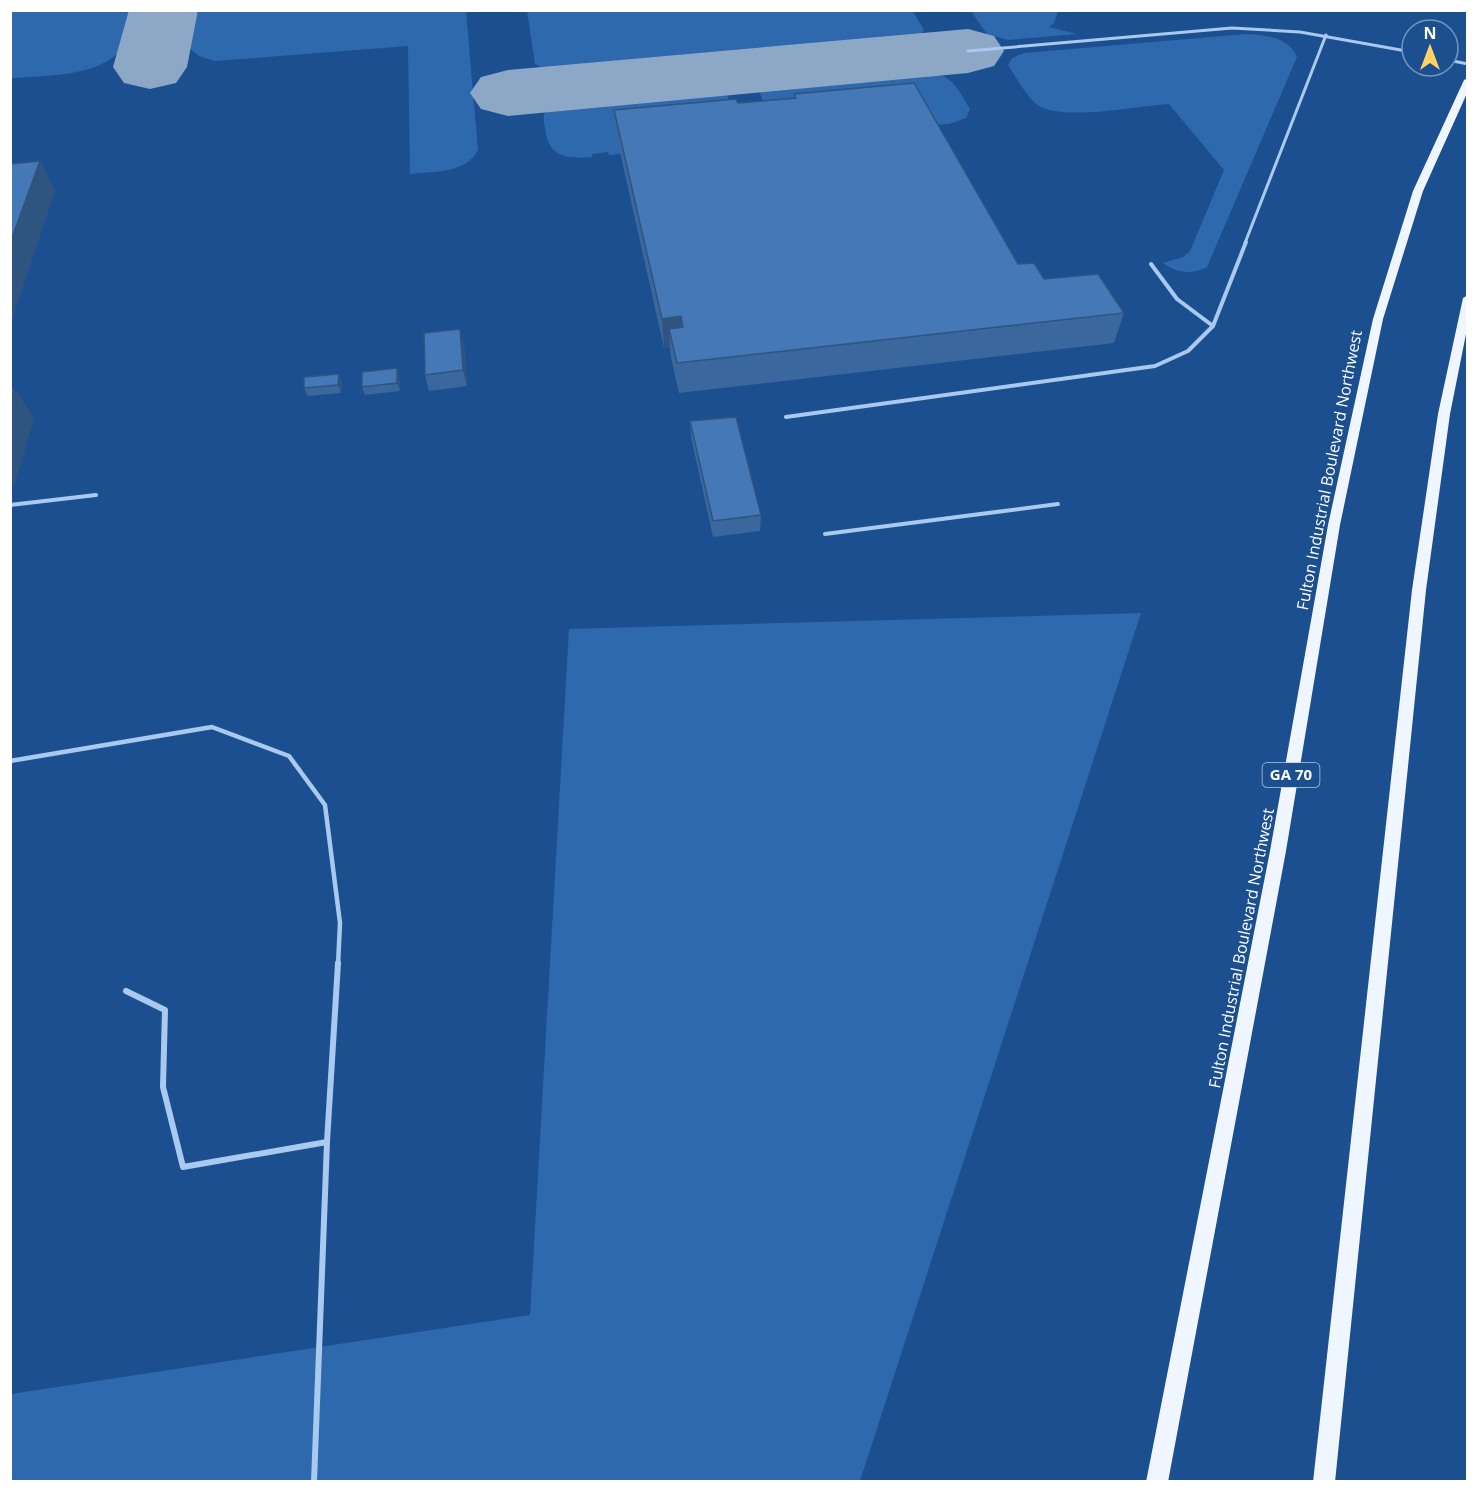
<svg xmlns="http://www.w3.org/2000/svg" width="1478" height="1492" viewBox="0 0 1478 1492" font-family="'Open Sans',sans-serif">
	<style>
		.green { fill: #2e69ad }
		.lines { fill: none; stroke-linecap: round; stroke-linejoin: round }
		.taxiway { fill: #8da7c7; fill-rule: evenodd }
		.service-far3 { stroke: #a9c9ee; stroke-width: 3 }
		.service-far2 { stroke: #a9c9ee; stroke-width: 4 }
		.service-far1 { stroke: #a9c9ee; stroke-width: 4.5 }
		.service { stroke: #a9c9ee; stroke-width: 6 }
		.primary { fill: #f0f6ff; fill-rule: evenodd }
		.wall { fill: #3a679d }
		.shaded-wall { fill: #305480 }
		.building { fill: #4478b7; stroke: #305480; stroke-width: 1.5 }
		.labels { text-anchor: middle; stroke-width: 4.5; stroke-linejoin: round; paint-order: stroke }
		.shield { fill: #1b4f8f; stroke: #bbcadd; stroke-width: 1.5 }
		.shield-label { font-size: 15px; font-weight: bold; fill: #fff }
		.street-label { font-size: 16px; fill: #fff; stroke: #1b4f8f }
	</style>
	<rect width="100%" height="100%" fill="#1b4f8f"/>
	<path class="green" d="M130,10L132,13C129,24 127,40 121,49C101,77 42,76 11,78V11Z
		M912,10L924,30L919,38L904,43L564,71L548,70L535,64L527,11Z
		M195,11H466L478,150C466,174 434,171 410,174L408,46L216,61C203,58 194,56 187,43Z
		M971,11H1058L1054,23L1049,27L1077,34L1008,40L987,34Z
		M1246,34C1265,35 1289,37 1297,57L1207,267C1191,275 1177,273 1163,263L1183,257L1190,251L1224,170L1169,104C1137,106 1066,121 1039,106C1026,97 1017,78 1008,65L1012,58L1024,53Z
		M917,71C951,73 954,82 970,109L966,118L949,124L918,126L767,112L758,88L762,85Z
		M724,88L729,100L620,154L609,155L608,152L592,154V157C571,159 550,158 546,134C545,127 543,121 544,114L560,104Z
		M1141,613L860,1481L11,1482V1394L530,1315L569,629Z"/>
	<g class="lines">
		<path class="taxiway" d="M129,10H198L187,67L176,83L150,89L124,83L113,67Z
			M968,29L994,36L1004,51L994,66L968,73L508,116L481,109L470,93L481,77L508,70Z"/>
		<path class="service-far3" d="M968,51L1232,28L1300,32L1412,52
			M1448,60L1468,64
			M1245,243L1326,35"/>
		<path class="service-far2" d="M1151,264L1177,299L1213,326
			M786,417L1155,366L1188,351L1213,326L1246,242
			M10,505L96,495
			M825,534L1058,504"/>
		<path class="service-far1" d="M10,761L212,727L289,756L325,805L340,923L338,965"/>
		<path class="service" d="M126,991L165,1010L163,1087L183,1167L327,1142L314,1482
			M327,1142L338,963"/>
		<path class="primary" d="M1468,78V91L1423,191L1383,319L1340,525L1286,851L1168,1482H1146L1270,851L1328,525L1373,319L1413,191L1464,80Z
			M1468,295V324L1450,414L1426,590L1335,1482H1313L1412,590L1438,414L1463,298Z"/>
	</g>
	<path class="wall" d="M794,94L1018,264L1044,279L1124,313L1114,343L679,393L671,358L670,348H664L617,139L614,110L738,103L794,98Z
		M464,345L467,386L429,391L425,375Z
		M399,376L400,391L365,395L362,387Z
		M342,382L341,393L308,396L304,388Z
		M690,421L761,515L760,531L713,537L691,437Z"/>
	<path class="shaded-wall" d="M40,161L55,191L10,326V243Z
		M681,316L682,346L669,329L670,348H664L662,319Z
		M460,329L464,345L467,386L463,370Z
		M397,368L399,376L400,391L397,383Z
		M339,374L342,382L341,393L338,385Z
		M14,388L34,418L14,487L10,482V400Z"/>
	<path class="building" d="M914,83L1018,264L1034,263L1044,279L1098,274L1124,313L677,363L669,329L683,327L681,316L662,319L614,110L736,99L738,103L796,98L794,94Z
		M40,161L10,243V164Z
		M460,329L463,370L425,375L424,333Z
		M397,368V383L362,387V372Z
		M339,374L338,385L304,388V377Z
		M14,388L10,400V389Z
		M736,417L761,515L713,521L690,421Z"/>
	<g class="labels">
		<rect class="shield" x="1262.5" y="763" width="57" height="24" rx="4.5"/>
		<g class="shield-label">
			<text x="1291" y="780">GA 70</text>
		</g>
		<g class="street-label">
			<text transform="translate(1329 470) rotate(-79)" y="6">Fulton Industrial Boulevard Northwest</text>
			<text transform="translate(1241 948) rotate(-79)" y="6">Fulton Industrial Boulevard Northwest</text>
		</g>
	</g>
	<rect width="1478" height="1492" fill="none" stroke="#ffffff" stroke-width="24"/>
	<g transform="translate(1430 48)"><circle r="28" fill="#1b4f8f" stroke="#7695bc" stroke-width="1.5"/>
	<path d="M0-4.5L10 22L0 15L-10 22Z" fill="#ffd166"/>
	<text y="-9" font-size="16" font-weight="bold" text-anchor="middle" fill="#ffffff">N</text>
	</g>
</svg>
